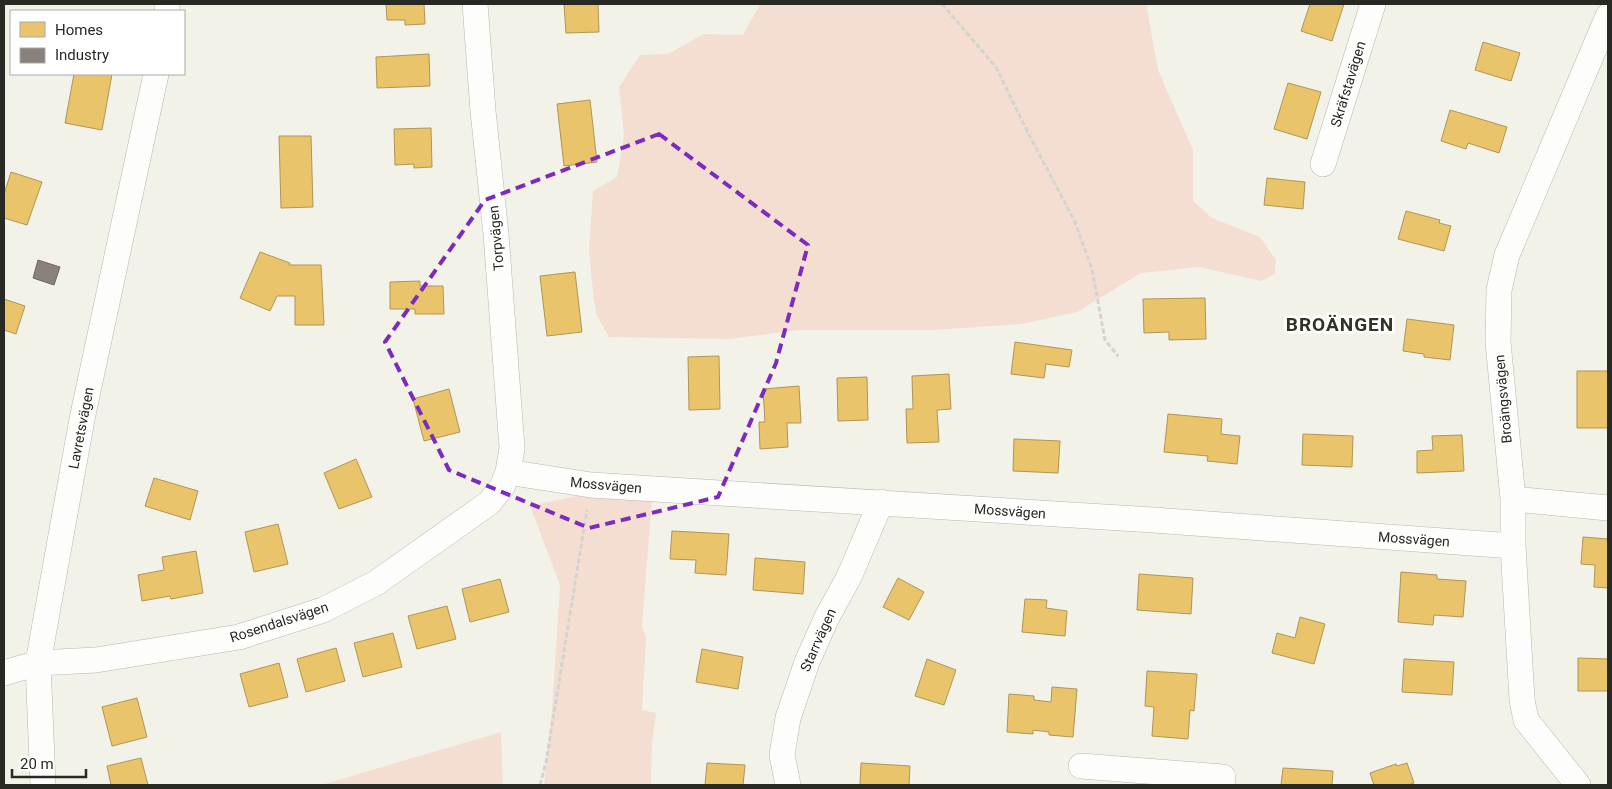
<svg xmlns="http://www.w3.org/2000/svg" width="1612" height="789" viewBox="0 0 1612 789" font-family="Roboto,sans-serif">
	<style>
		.green { fill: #f4ded1 }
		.homes { fill: #e9c46a; stroke: #af9655 }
		.industry { fill: #8a817c; stroke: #6d6761 }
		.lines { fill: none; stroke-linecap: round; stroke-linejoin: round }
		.minor-casing { stroke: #b7b7b0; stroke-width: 26 }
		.path { stroke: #d3d3d1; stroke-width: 3; stroke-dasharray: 5 2.5; stroke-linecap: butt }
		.minor { stroke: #fdfdfc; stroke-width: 25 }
		.marked { fill: none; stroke: #7b2cbf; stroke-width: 4; stroke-dasharray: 10 6; stroke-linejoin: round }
		.labels { text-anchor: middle; stroke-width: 5; stroke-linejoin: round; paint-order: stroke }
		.street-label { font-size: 14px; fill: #292923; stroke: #fff }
		.district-label { font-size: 19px; font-weight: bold; letter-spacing: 1px; fill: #323225; stroke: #fff }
	</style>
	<rect width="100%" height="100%" fill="#f2f2e9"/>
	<path class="green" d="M760,4H1148L1147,9L1158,70L1193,150V201L1212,218L1260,237L1276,260L1275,274L1261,281L1199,267L1141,273L1077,312L1022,324L933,330H799L730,339L609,337L596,314L593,292L589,251L593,191L617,177L624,135L619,87L640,55L668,54L704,34L743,35Z
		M590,493L652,500L642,626L646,639L642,710L656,713L652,743L651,785H544L552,710L560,585L530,506Z
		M501,732L503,785H321Z"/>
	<path class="homes" d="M386,4H424L425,24L405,25V20H387Z
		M564,4H598L599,32L566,33Z
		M1310,4H1344L1332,41L1301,31Z
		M1483,42L1520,53L1511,81L1475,70Z
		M429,54L430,86L377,88L376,57Z
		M74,74H112L102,130L65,123Z
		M1288,83L1321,92L1307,139L1274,129Z
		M590,100L597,162L564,166L557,104Z
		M1450,110L1507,127L1499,153L1468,143L1466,149L1441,141Z
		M431,128L432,167L414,168V164L395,165L394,129Z
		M279,136H311L313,207L281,208Z
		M11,172L42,182L27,225L4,218V194Z
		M1267,178L1305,182L1303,209L1264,205Z
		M1406,211L1440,220L1439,223L1451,226L1444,251L1398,239Z
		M260,252L290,263L289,265H321L324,325H295V296H277L270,311L240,298Z
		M575,272L582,332L547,336L540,276Z
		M420,281V286H443L444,314H415V309H390V282Z
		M1205,298L1206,339L1169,340V332L1144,333L1143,299Z
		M4,299L25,306L16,334L4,330Z
		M1407,319L1454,325L1450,360L1424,357V354L1403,351Z
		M1015,342L1072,350L1069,367L1046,364L1044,378L1011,374Z
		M719,356L720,409L689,410L688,357Z
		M1577,371H1608V428H1577Z
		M949,374L951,409L937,410L939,442L907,443L906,409H913L912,376Z
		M867,377L868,420L838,421L837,378Z
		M799,386L801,423H787L788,447L760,449L759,422H765L763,389Z
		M449,389L460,432L424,441L413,399Z
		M1168,414L1222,419L1221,434L1240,436L1237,464L1207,461L1208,456L1164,452Z
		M1303,434L1353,436L1352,467L1302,465Z
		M1462,435L1464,471L1417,473V451L1433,450L1432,436Z
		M1014,439L1060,441L1058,473L1013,471Z
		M356,459L372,497L339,509L324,473Z
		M154,478L198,491L190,520L145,506Z
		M278,524L288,564L254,572L245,532Z
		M672,531L729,534L726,575L695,573L696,560L670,559Z
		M1583,537L1608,539V588L1594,587L1595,565L1581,564Z
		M196,551L203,593L171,599L170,596L142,601L138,575L164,570L162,557Z
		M755,558L805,562L803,594L753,590Z
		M1401,572L1437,575V579L1466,581L1463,617L1434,615L1433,625L1398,622Z
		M1139,574L1193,578L1191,614L1137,610Z
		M898,578L924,592L909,620L883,607Z
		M500,579L509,612L470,622L462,589Z
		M1025,599L1047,600L1046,608L1067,611L1065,636L1022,632Z
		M447,606L456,639L417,649L408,616Z
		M1300,617L1325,624L1314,664L1272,653L1277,633L1295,638Z
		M393,633L402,667L363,677L354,643Z
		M336,648L345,681L306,692L297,659Z
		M702,649L743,657L738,689L696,682Z
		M1578,658L1608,659V691H1578Z
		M927,659L956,670L944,705L915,696Z
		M1404,659L1454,662L1452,695L1402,692Z
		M279,663L288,697L249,707L240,674Z
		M1147,671L1197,674L1194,711L1190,710L1188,739L1152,736L1154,707L1145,706Z
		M1052,687L1077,689L1073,737L1049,735V732L1033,730V734L1007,732L1009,694L1034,696V700L1051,702Z
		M137,698L147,737L112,746L102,707Z
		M141,758L148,785H111L107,766Z
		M707,763L745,765L743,785H705Z
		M861,763L910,766L909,785H860Z
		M1407,763L1414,783L1408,785H1374L1370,773L1396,764L1397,766Z
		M1283,768L1333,771L1332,785H1281Z"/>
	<path class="industry" d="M38,260L60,267L54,285L33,278Z"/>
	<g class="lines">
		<defs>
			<path id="minor" d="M167,4V11
				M1323,164L1373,4
				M508,472L591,485L1153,520L1513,546
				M1513,499L1608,508
				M4,673L38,663L96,660L239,637L323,610L376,583L489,503L502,487L508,472L512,448L496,234L483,111L475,4
				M1081,766L1223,777L1222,785
				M43,785L38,663L82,419L156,74
				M788,785L782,755L788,718L807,662L827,617L849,577L881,502
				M1578,785L1526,720L1522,700L1513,546V499L1498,342L1499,290L1507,255L1608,16"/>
		</defs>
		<use href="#minor" class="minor-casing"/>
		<path class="path" d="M942,4L996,67L1024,125L1075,222L1092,269L1105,340L1118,356
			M540,785L546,762L587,510"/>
		<use href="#minor" class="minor"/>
	</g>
	<path class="marked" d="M659,134L808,245L776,363L718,497L589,528L449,470L385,342L485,200Z"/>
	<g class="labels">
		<g class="street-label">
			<text transform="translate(1348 84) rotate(-73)" y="5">Skräfstavägen</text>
			<text transform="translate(496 238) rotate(-95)" y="5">Torpvägen</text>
			<text transform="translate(1503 399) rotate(-95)" y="5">Broängsvägen</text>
			<text transform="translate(81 428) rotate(-79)" y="5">Lavretsvägen</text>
			<text transform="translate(606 485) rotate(5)" y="5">Mossvägen</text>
			<text transform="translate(1010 511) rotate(4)" y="5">Mossvägen</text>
			<text transform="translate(1414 539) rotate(4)" y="5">Mossvägen</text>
			<text transform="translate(279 622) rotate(-18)" y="5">Rosendalsvägen</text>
			<text transform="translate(818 640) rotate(-66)" y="5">Starrvägen</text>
		</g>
		<g class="district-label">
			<text x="1340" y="331">BROÄNGEN</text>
		</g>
	</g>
	<rect width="1612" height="789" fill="none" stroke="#292923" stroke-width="10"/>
	<rect x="10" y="10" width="175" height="65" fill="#ffffff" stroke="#a9a9a7"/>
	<rect x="20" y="22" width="25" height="15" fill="#e9c46a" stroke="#a9a9a7"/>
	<text x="55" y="35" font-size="15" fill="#292923">Homes</text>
	<rect x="20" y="48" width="25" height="15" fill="#8a817c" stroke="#a9a9a7"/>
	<text x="55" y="60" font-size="15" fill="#292923">Industry</text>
	<path d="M12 769v8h74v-8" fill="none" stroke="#292923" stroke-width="2.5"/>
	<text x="20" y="769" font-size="15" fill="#292923" stroke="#ffffff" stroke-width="4" paint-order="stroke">20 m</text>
</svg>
